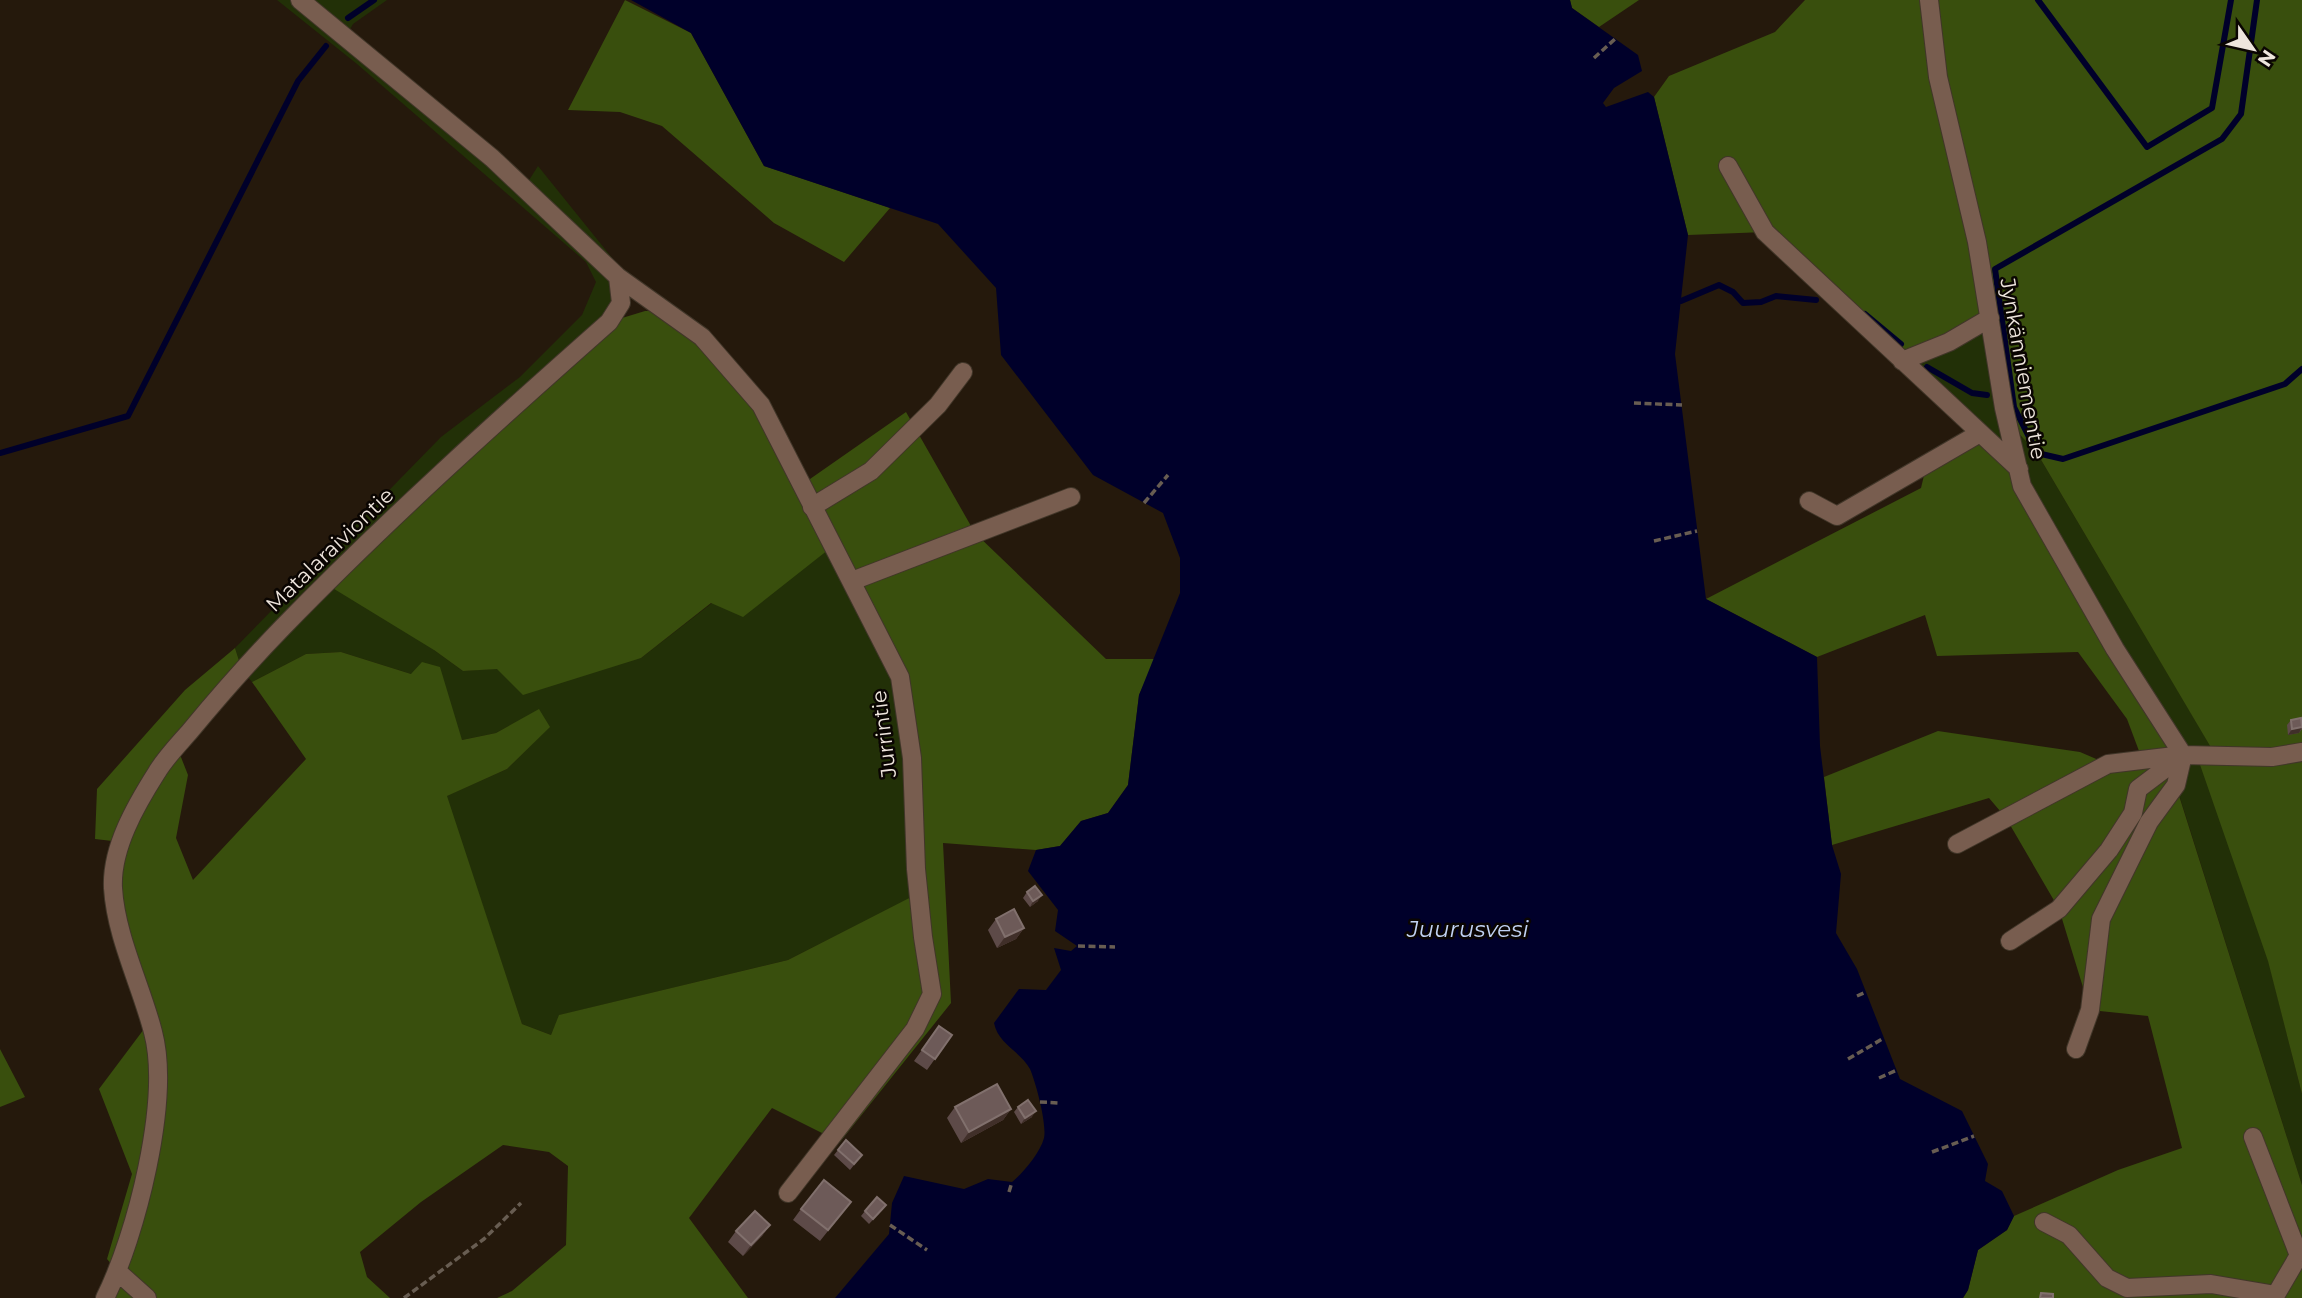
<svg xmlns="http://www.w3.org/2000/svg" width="2302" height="1298" viewBox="0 0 2302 1298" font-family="Montserrat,sans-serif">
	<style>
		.green { fill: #223007 }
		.forest { fill: #394f0d }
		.water { fill: #00002a }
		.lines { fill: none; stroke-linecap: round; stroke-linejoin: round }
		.stream { stroke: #00002a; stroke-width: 6 }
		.minor-casing { stroke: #413629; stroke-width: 20 }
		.path { stroke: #685d52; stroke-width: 3.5; stroke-dasharray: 7 3.5; stroke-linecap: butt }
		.minor { stroke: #785d4f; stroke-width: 18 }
		.wall { fill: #5d4a48 }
		.shaded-wall { fill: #402f29 }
		.building { fill: #6d5a58; stroke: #81706d; stroke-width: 2 }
		.labels { text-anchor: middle; stroke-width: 5; stroke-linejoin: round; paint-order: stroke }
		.street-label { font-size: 21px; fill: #eee5dd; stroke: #0a0502 }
		.water-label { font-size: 23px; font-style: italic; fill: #c1d2f3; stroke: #0a0502 }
	</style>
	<rect width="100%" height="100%" fill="#25190c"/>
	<path class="green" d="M277,0H387L353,24L345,38L524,188L538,166L613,259L621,303L434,650L463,671L641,658L712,603L833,545L900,677L920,893L788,960L560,1015L551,1035L522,1024L446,796L507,769L549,727L539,710L496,733L462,740L411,674L341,652L306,654L252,682L242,670L235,648L441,437L520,377L582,315L596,282L586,262L357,64Z
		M1990,318L2008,422L2037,453L2217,757L2302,1094V1185L2176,785L2022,486L1902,361Z"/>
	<path class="forest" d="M625,0L691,33L764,166L890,208L844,262L774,223L662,126L620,112L568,110Z
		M1570,0H1639L1599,27L1572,8Z
		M1805,0H2302V1094L2268,961L2197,756H2216L2037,453L2008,422L1990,319L1902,361L1765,232L1688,235L1654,97L1669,76L1775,32Z
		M645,311H666L761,405L799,480L810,479L906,412L975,533L1106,659H1156L1139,695L1128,785L1108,813L1081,821L1060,846L1036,850L943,843L951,1003L840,1142L772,1108L689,1218L748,1298H497L512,1291L566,1245L568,1166L549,1152L503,1145L421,1202L360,1252L367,1277L390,1298H105L118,1272L107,1259L132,1174L99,1089L150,1021L113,887L121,842L95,839L97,789L185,690L235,648L242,670L177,747L188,775L176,838L193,880L306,759L252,682L306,654L341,652L411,674L422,662L440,667L462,740L496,733L539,709L550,727L507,769L447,796L522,1024L551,1035L559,1015L788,960L919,893L900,677L833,546L743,617L711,603L641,658L523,695L497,669L463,671L434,650L326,584L609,322Z
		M1980,433L2019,469L2183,755L2176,786L2302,1185V1298H1963L1968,1290L1978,1250L2007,1230L2014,1216L2118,1170L2182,1148L2148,1016L2090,1010L2059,909L2006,818L1989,798L1832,845L1824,777L1938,731L2080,752L2108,764L2142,759L2127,719L2078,652L1937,656L1925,615L1817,657L1706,599L1921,488L1927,463Z
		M0,1049L25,1097L0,1107Z"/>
	<path class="water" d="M631,0H1570L1572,8L1638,55L1642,71L1614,88L1603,103L1606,107L1648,92L1654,97L1688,235L1675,354L1706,599L1817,657L1820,746L1832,845L1841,874L1836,933L1857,969L1900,1079L1962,1111L1988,1164L1985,1181L2002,1191L2014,1216L2007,1230L1978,1250L1968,1290L1963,1298H835L889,1234L892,1203L904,1176L964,1189L988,1179L1012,1182C1023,1173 1040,1153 1044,1138C1047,1124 1036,1083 1030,1069C1020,1051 998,1044 994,1023L1019,989L1046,990L1061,970L1054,948L1071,951L1077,946L1055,931L1058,910L1028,871L1036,850L1060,846L1081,821L1108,813L1128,785L1139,695L1180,593V558L1163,513L1093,475L1001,355L996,288L938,224L764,166L691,33Z"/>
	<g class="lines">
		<path class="stream" d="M2038,0L2147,147L2212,108L2231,0
			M2257,0L2241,114L2222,139L1995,269L2014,407L2037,453L2063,459L2285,384L2302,369
			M348,18L374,0
			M1681,301L1719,285L1733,292L1743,303L1761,302L1776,296L1816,300
			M1865,314L1901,344
			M1927,367L1972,393L1987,395
			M0,453L128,416L298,81L326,46"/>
		<defs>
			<path id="minor" d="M1929,0L1938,77L1977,242L2004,408L2022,486L2115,649L2183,755L2272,757L2302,752
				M1728,166L1765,232L2019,469
				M618,277L702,337L761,405L900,677L912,758L916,869L923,937L932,994L915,1029L788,1193
				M1902,361L1949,342L1990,318
				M1809,501L1837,516L1980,433
				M812,507L871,471L938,405L963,372
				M852,581L1071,497
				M1957,844L2108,764L2183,755
				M2010,941L2059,909L2109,850L2133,813L2138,789L2183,755
				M2076,1049L2090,1010L2101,919L2149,822L2176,785L2183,755
				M2253,1137L2298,1253
				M2044,1222L2069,1235L2107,1278L2127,1288L2211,1284L2276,1295
				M118,1272L147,1298
				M105,1298C136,1236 171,1100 153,1032C141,985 116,937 113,888C111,848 136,805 157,772C166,757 179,744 191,730C220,695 250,661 282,628C386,521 497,421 609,322L621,303L618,277L492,158L300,0
				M2274,1298L2302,1250"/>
		</defs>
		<use href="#minor" class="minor-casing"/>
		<path class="path" d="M1594,58L1615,39
			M1634,403L1682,405
			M1144,503L1168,475
			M1654,541L1697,531
			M1078,946L1115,947
			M1857,996L1866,992
			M1848,1059L1884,1038
			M1879,1078L1897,1070
			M1040,1102L1059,1103
			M1932,1152L1974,1136
			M1009,1192L1012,1182
			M890,1225L927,1250
			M404,1298L484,1239L521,1203"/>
		<use href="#minor" class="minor"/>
	</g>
	<path class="wall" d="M2291,720H2302V729L2299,733L2288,735L2287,725Z
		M1027,892L1038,901L1030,907L1023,898Z
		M996,919L1024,928L1016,939L997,948L988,930Z
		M939,1026L952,1035L927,1070L914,1061Z
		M955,1107L1011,1109L1003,1120L961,1143L947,1118Z
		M1018,1107L1032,1117L1021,1124L1014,1112Z
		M838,1150L858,1160L850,1170L834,1155Z
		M851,1202L820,1241L793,1220L801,1209Z
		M882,1210L869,1224L861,1216L865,1211Z
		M770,1225L762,1236L743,1256L728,1242L736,1231Z"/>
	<path class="shaded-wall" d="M2302,727L2299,733L2288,735L2292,729Z
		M1042,895L1038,901L1030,907L1033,901Z
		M1024,928L1016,939L997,948L1005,937Z
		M1011,1109L1003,1120L961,1143L969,1132Z
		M1036,1111L1032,1117L1021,1124L1025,1118Z
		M770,1225L762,1236L743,1256L751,1245Z"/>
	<path class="building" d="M2301,718L2302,727L2292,729L2291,720Z
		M1035,886L1042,895L1033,901L1027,892Z
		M1014,909L1024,928L1005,937L996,919Z
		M939,1026L952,1035L935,1059L922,1050Z
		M997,1084L1011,1109L969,1132L955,1107Z
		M1028,1100L1036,1111L1025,1118L1018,1107Z
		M846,1140L862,1155L854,1164L838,1150Z
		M824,1180L851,1202L828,1230L801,1209Z
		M877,1197L886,1205L873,1219L865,1211Z
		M755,1211L770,1225L751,1245L736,1231Z
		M2041,1293L2053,1294V1298H2040Z"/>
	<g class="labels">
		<g class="street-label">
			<text transform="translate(2023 369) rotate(80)" y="7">Jynkänniementie</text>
			<text transform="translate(330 550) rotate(-44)" y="7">Matalaraiviontie</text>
			<text transform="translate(884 734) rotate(-97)" y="7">Jurrintie</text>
		</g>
		<g class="water-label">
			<text x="1468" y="937">Juurusvesi</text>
		</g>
	</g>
	<g transform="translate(2253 49) rotate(124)" stroke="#0a0502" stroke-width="5" paint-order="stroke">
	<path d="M0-5L12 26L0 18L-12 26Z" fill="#eee5dd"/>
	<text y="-10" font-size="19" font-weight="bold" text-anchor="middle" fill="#eee5dd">N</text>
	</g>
</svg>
